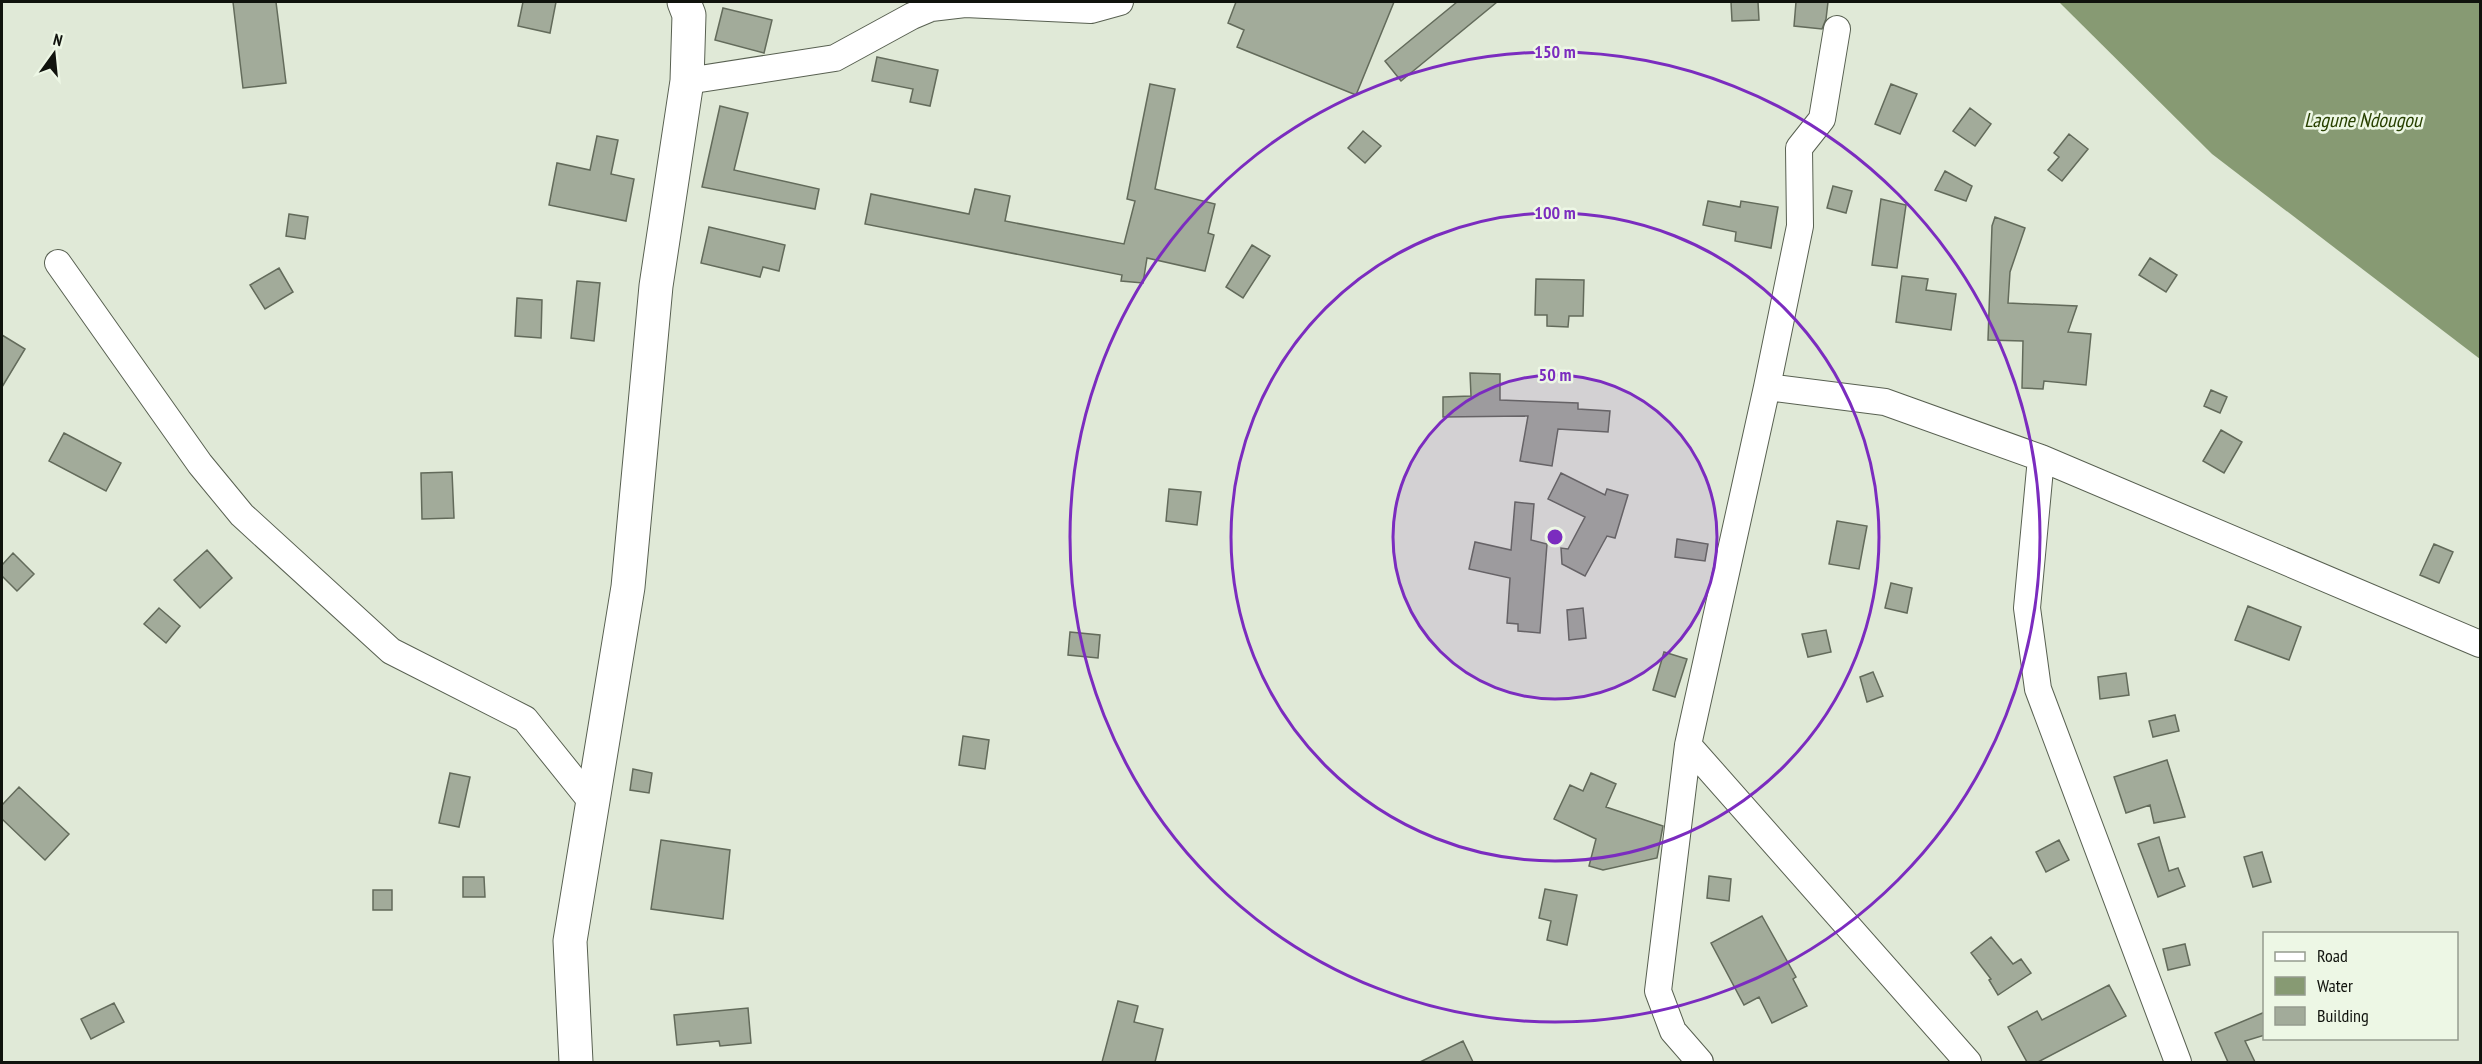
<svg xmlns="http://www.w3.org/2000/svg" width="2482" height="1064" viewBox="0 0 2482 1064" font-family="'PT Sans Narrow',sans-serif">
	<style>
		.water { fill: #879a73 }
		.building { fill: #a2ab9a; stroke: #636b5b; stroke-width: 1.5 }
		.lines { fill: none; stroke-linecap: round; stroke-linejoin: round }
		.street-casing { stroke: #586051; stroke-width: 28 }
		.secondary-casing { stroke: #586051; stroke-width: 35 }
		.street { stroke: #fff; stroke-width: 26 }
		.secondary { stroke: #fff; stroke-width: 33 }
		.ring { fill: none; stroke: #7b2cbf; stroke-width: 3 }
		.labels { text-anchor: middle; stroke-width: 5; stroke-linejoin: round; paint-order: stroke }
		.water-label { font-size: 20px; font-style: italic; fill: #284000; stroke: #edf7e5 }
		.centre { fill: #7b2cbf; stroke: #edf7e5; stroke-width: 3 }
		.ring-label { font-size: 18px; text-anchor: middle; font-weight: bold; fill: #7b2cbf; stroke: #edf7e5; stroke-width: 5; stroke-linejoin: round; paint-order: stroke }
	</style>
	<rect width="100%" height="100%" fill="#e0e9d7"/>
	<path class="water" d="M2059,2H2480V359L2212,154Z"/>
	<path class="building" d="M233,2H276L286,83L243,88Z
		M523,2H556L550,33L518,26Z
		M1236,2H1394L1356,95L1237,47L1244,30L1228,23Z
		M1457,2H1497L1401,81L1385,61Z
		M1731,2H1758L1759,20L1732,21Z
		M1796,2H1828L1826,19L1822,29L1794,26Z
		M723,8L772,20L764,53L715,40Z
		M877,57L938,70L930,106L910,102L913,89L872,81Z
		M1150,84L1175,89L1155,189L1215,204L1208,233L1214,235L1205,271L1147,258L1143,283L1121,281L1122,275L865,224L871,194L969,214L975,189L1010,196L1005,221L1124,244L1135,201L1127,199Z
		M1891,84L1917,94L1900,134L1875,124Z
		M720,106L748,113L734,170L819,189L815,209L702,187Z
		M1970,108L1991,124L1975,146L1953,131Z
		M1363,131L1381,146L1365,163L1348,148Z
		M2069,134L2088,149L2062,181L2048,170L2059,157L2054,153Z
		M597,136L618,140L611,174L634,179L626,221L549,205L557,163L590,170Z
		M1945,171L1972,186L1966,201L1935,190Z
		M1833,186L1852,191L1846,213L1827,208Z
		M1881,199L1906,205L1897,268L1872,265Z
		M1708,201L1740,207L1741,201L1778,207L1771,248L1735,241L1736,232L1703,225Z
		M289,214L308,217L305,239L286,236Z
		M1995,217L2025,228L2010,272L2008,303L2077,306L2068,332L2091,334L2086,385L2044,381L2043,389L2022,388L2023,341L1988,340L1992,226Z
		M709,227L785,245L779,271L763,267L760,277L701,263Z
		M1252,245L1270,256L1243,298L1226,287Z
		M2150,258L2177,275L2166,292L2139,275Z
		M279,268L293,292L265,309L250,285Z
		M1902,276L1928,279L1926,290L1956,294L1951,330L1896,322Z
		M1536,279L1584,280L1583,316H1569L1568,327L1547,326V315H1535Z
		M577,281L600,283L594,341L571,338Z
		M517,298L542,300L541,338L515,336Z
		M2,335L25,349L2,387Z
		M1470,373L1500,374V400L1578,403V409L1610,411L1608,432L1558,429L1552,466L1520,461L1528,416L1443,417V397L1471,396Z
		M2211,390L2227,397L2220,413L2204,406Z
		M2221,430L2242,442L2224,473L2203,461Z
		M64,433L121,463L106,491L49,461Z
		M452,472L454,518L422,519L421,473Z
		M1561,473L1605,495L1607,489L1628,495L1615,538L1607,536L1585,576L1562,564L1561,548L1568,549L1585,517L1548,499Z
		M1169,489L1201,492L1197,525L1166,521Z
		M1515,502L1534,504L1531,540L1547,544L1540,633L1518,631V624L1507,623L1510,578L1469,569L1475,542L1511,550Z
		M1837,521L1867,526L1859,569L1829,564Z
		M1677,539L1708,544L1705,561L1675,557Z
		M2434,544L2453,552L2439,583L2420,575Z
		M207,550L232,578L200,608L174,580Z
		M13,553L34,574L17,591L2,576V565Z
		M1891,583L1912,588L1907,613L1885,608Z
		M2248,606L2301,627L2289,660L2235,640Z
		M159,608L180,626L166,643L144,624Z
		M1583,608L1586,638L1569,640L1567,610Z
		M1826,630L1831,652L1808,657L1802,634Z
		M1070,632L1100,635L1098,658L1068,655Z
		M1664,652L1687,659L1675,697L1653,690Z
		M1873,672L1883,696L1867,702L1860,677Z
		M2126,673L2129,695L2100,699L2098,677Z
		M2175,715L2179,731L2153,737L2149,721Z
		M963,736L989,740L985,769L959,765Z
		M2167,760L2185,817L2154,823L2150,805L2126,813L2114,777Z
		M633,769L652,773L649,793L630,790Z
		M450,773L470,777L459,827L439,823Z
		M1591,773L1616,784L1606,807L1663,826L1657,858L1603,870L1589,866L1596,839L1554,819L1570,785L1583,791Z
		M19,787L69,834L45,860L2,819V805Z
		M2159,837L2169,871L2178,868L2185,886L2158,897L2138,844Z
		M661,840L730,850L723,919L651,909Z
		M2059,840L2069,860L2046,872L2036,852Z
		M2262,852L2271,882L2253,887L2244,857Z
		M1709,876L1731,879L1729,901L1707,898Z
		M463,877H484L485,897H463Z
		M1545,889L1577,895L1567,945L1547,940L1551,921L1539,918Z
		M373,890H392V910H373Z
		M1762,916L1796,977L1793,979L1807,1006L1772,1023L1759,997L1744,1005L1711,943Z
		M1991,937L2013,964L2021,959L2031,973L1998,995L1989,980L1991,979L1971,953Z
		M2185,944L2190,965L2168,970L2163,949Z
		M2109,985L2126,1016L2038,1062H2027L2008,1027L2037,1011L2042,1020Z
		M1118,1001L1138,1006L1134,1022L1163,1029L1155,1062H1102Z
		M114,1003L124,1022L91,1039L81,1019Z
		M748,1008L751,1043L720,1046L719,1041L677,1045L674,1015Z
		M2265,1012V1035L2245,1041L2255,1062H2228L2215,1033Z
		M1463,1041L1473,1062H1420Z"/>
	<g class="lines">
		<defs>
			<path id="street" d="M687,81L835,58L912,16L931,8L965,4L1091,10L1120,2
				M58,263L200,464L242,515L391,651L525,719L591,801
				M1767,387L1885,402L2041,458L2480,644
				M2041,458L2027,608L2038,689L2178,1062
				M1688,745L1968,1062
				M1700,1062L1673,1031L1658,991L1688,745L1767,387L1800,226L1799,148L1822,119L1837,29"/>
			<path id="secondary" d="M576,1062L570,941L628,587L656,286L687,81L689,15L684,2"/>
		</defs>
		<use href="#street" class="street-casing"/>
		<use href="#secondary" class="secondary-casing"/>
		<use href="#street" class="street"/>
		<use href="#secondary" class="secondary"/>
	</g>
	<circle cx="1555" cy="537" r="162" fill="#7b2cbf" fill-opacity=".12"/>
	<g class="ring">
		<circle cx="1555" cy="537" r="162"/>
		<circle cx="1555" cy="537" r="324"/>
		<circle cx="1555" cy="537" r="485"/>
	</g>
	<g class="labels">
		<g class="water-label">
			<text x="2363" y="127">Lagune Ndougou</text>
		</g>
	</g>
	<circle cx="1555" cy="537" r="9" class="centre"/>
	<g class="ring-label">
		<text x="1555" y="58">150 m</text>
		<text x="1555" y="219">100 m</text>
		<text x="1555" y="381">50 m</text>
	</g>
	<rect width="2482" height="1064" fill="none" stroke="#10130d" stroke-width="6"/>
	<rect x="2263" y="932" width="195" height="108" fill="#edf7e5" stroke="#959c8f" stroke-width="1.5"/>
	<rect x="2275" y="952" width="30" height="9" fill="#ffffff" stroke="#959c8f" stroke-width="1.5"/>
	<text x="2317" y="962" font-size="18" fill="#10130d">Road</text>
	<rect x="2275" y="977" width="30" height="18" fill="#879a73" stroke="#959c8f" stroke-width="1.5"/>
	<text x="2317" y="992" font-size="18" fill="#10130d">Water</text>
	<rect x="2275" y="1007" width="30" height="18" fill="#a2ab9a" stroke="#959c8f" stroke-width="1.5"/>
	<text x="2317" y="1022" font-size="18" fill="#10130d">Building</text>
	<g transform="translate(54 54) rotate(15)" stroke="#edf7e5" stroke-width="4.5" paint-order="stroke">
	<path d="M0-4.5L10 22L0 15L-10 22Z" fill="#10130d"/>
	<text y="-9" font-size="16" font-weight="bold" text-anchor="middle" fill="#10130d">N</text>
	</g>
</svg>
